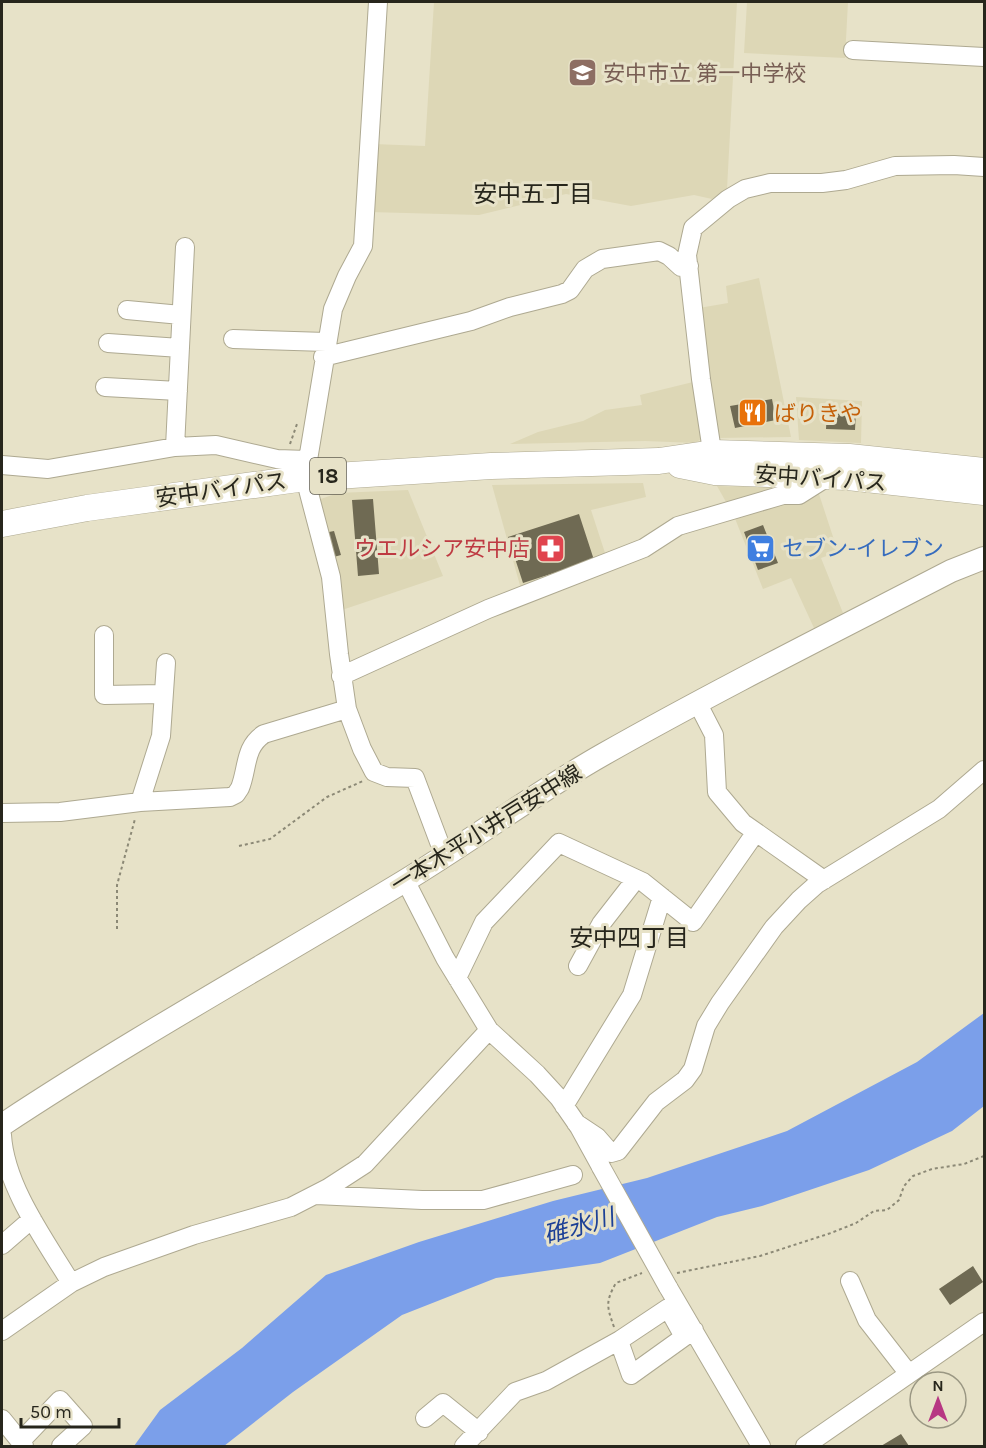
<svg xmlns="http://www.w3.org/2000/svg" width="986" height="1448" viewBox="0 0 986 1448" font-family="Karla,'Noto Sans JP',sans-serif">
	<style>
		.built { fill: #ddd7b6 }
		.water { fill: #7b9fea }
		.building { fill: #6f6a53 }
		.lines { fill: none; stroke-linecap: round; stroke-linejoin: round }
		.minor-casing { stroke: #aea991; stroke-width: 20 }
		.major-casing { stroke: #aea991; stroke-width: 24 }
		.highway-casing { stroke: #aea991; stroke-width: 27 }
		.path { stroke: #8c8976; stroke-width: 2; stroke-dasharray: 3 3; stroke-linecap: butt }
		.minor { stroke: #fff; stroke-width: 18 }
		.major { stroke: #fff; stroke-width: 22 }
		.highway { stroke: #fff; stroke-width: 26 }
		.minor-bridge-casing { stroke: #aea991; stroke-width: 20; stroke-linecap: butt }
		.minor-bridge { stroke: #fff; stroke-width: 18 }
		.labels { text-anchor: middle; stroke-width: 6; stroke-linejoin: round; paint-order: stroke }
		.shield { fill: #e7e2c8; stroke: #615e50; stroke-width: 1.5 }
		.shield-label { font-size: 21px; font-weight: bold; fill: #27261c }
		.education-label { font-size: 22px; fill: #785e54; stroke: #e7e2c8; text-anchor: start }
		.food-label { font-size: 22px; fill: #c56008; stroke: #e7e2c8; text-anchor: start }
		.street-label { font-size: 22px; fill: #27261c; stroke: #e7e2c8 }
		.health-label { font-size: 22px; fill: #be3a42; stroke: #e7e2c8; text-anchor: end }
		.shop-label { font-size: 22px; fill: #366cbe; stroke: #e7e2c8; text-anchor: start }
		.neighbourhood-label { font-size: 24px; fill: #27261c; stroke: #e7e2c8 }
		.water-label { font-size: 24px; font-style: italic; fill: #1c4096; stroke: #e7e2c8 }
	</style>
	<rect width="100%" height="100%" fill="#e7e2c8"/>
	<path class="built" d="M434,2H737L727,189L712,199L694,195L631,206L566,194L479,215L369,212L373,144L425,146Z
		M747,2H848L845,58L744,53Z
		M759,278L791,437L716,438L699,308L728,303L726,286Z
		M693,382L701,439L695,443L645,441L510,444L538,432L583,421L605,410L642,405L640,395Z
		M796,397L862,401L861,443L799,440Z
		M643,483L646,497L591,510L607,559L521,589L492,485Z
		M717,486L817,488L838,552L821,558L843,613L814,628L791,578L763,589L734,516Z
		M408,490L443,576L336,612L315,501L338,493Z"/>
	<path class="water" d="M984,1013V1106L952,1131L869,1170L762,1206L717,1217L600,1263L496,1278L402,1315L293,1392L224,1446H134L160,1410L242,1348L326,1275L419,1242L553,1201L647,1178L787,1131L917,1062Z"/>
	<path class="building" d="M772,399L776,420L735,428L730,406Z
		M827,409L856,410L855,430L826,429Z
		M373,499L379,574L358,576L352,500Z
		M579,514L594,560L523,583L508,537Z
		M763,525L778,563L758,570L744,532Z
		M334,531L341,555L330,558L324,533Z
		M973,1266L983,1282L950,1305L939,1289Z
		M901,1434L909,1446H881Z"/>
	<g class="lines">
		<defs>
			<path id="minor" d="M378,2L363,246L347,276L333,309L305,478L331,577L339,654L347,709L362,749L374,772L387,777L415,778L444,855
				M853,50L984,57
				M127,310L181,315
				M233,339L326,342
				M108,343L180,348
				M323,357L471,321L510,307L562,294L570,290L585,269L602,259L659,251L669,256L681,267L689,266
				M105,387L178,391
				M175,447L185,247
				M714,464L701,379L687,255L693,228L728,199L745,189L770,183H822L846,180L895,166L954,165L984,167
				M2,465L48,469L175,447L216,445L277,459L307,460
				M104,635V695L163,694
				M341,676L488,609L644,548L678,526L783,495H799L829,476
				M697,702L714,735L717,792L743,823L824,880
				M140,802L161,736L166,663
				M2,813L60,812L140,802L230,797L236,794L240,788C248,768 244,747 264,734L347,709
				M405,880L445,958L489,1030L537,1074L559,1098L579,1127L601,1167
				M578,966L601,924L636,879
				M457,978L484,922L559,843L643,882L693,922L756,832
				M564,1106L632,995L662,897
				M576,1123L597,1137L611,1153L618,1151L656,1102L685,1080L693,1069L706,1026L720,1003L774,927L799,900L817,884L939,809L984,770
				M2,1135C5,1186 45,1240 71,1283
				M316,1195L422,1200H483L573,1175
				M2,1245L32,1219
				M850,1281L867,1320L909,1374
				M668,1287L761,1446
				M2,1331L71,1283L104,1267L194,1235L291,1207L328,1188L365,1164L489,1030
				M619,1341L631,1375L684,1337
				M425,1418L443,1403L479,1432
				M2,1419L24,1446
				M20,1442L60,1400L83,1426L61,1446
				M464,1446L515,1392L546,1381L620,1340L668,1308L684,1337L694,1330
				M805,1446L984,1322"/>
			<path id="major" d="M2,1125C132,1039 269,963 403,882C471,841 535,793 604,754C717,690 835,631 951,571L984,558"/>
			<path id="highway" d="M680,465L715,472L848,477L984,492
				M2,524L87,508L305,478L491,466L659,461L713,453L849,457L984,471"/>
		</defs>
		<use href="#minor" class="minor-casing"/>
		<use href="#major" class="major-casing"/>
		<use href="#highway" class="highway-casing"/>
		<path class="path" d="M290,444L297,424
			M239,846L270,839L327,797L363,781
			M117,929V885L135,819
			M677,1273L760,1256L831,1233L856,1223L874,1211L887,1210L899,1200L904,1186L913,1176L932,1169L964,1164L984,1156
			M614,1327C607,1307 605,1302 616,1283L642,1273"/>
		<use href="#minor" class="minor"/>
		<use href="#major" class="major"/>
		<use href="#highway" class="highway"/>
		<defs>
			<path id="minor-bridge" d="M601,1167L668,1287"/>
		</defs>
		<use href="#minor-bridge" class="minor-bridge-casing"/>
		<use href="#minor-bridge" class="minor-bridge"/>
	</g>
	<defs>
		<symbol id="school-square" viewBox="-11 -11 22 22"><rect x="-9" y="-9" width="18" height="18" rx="4" fill="#8d6e63" stroke="#e7e2c8"/><path d="M0-5L7-2L0 1L-7-2ZM-4 1L0 2.5L4 1V4Q0 6-4 4Z" fill="#fff"/></symbol>
		<symbol id="restaurant-square" viewBox="-11 -11 22 22"><rect x="-9" y="-9" width="18" height="18" rx="4" fill="#e8710a" stroke="#e7e2c8"/><path d="M-5-6h1v4h1v-4h1v4h1v-4h1v5L-1.5 .5V6h-2V.5L-5-1ZM5-6V6H3V1.5H1.5Q1.5-4 5-6Z" fill="#fff"/></symbol>
		<symbol id="pharmacy-square" viewBox="-11 -11 22 22"><rect x="-9" y="-9" width="18" height="18" rx="4" fill="#e0444e" stroke="#e7e2c8"/><path d="M-2-6h4v4h4v4h-4v4h-4v-4h-4v-4h4Z" fill="#fff"/></symbol>
		<symbol id="supermarket-square" viewBox="-11 -11 22 22"><rect x="-9" y="-9" width="18" height="18" rx="4" fill="#3f7fe0" stroke="#e7e2c8"/><path d="M-6-5.5h2.5l.6 2H6L4.5 2H-2.5L-4.4-4H-6ZM-1.5 3.2a1.3 1.3 0 1 0 .1 0ZM3 3.2a1.3 1.3 0 1 0 .1 0Z" fill="#fff"/></symbol>
	</defs>
	<g fill-rule="evenodd">
		<use href="#school-square" x="566" y="56" width="33" height="33"/>
		<use href="#restaurant-square" x="736" y="396" width="33" height="33"/>
		<use href="#pharmacy-square" x="534" y="532" width="33" height="33"/>
		<use href="#supermarket-square" x="744" y="532" width="33" height="33"/>
	</g>
	<g class="labels">
		<rect class="shield" x="310" y="458" width="36" height="36" rx="4.5"/>
		<g class="shield-label">
			<text x="328" y="483">18</text>
		</g>
		<g class="education-label">
			<text x="603" y="81">安中市立 第一中学校</text>
		</g>
		<g class="food-label">
			<text x="774" y="421">ばりきや</text>
		</g>
		<g class="street-label">
			<text transform="translate(821 478) rotate(4)" y="8">安中バイパス</text>
			<text transform="translate(221 489) rotate(-8)" y="8">安中バイパス</text>
			<text transform="translate(486 828) rotate(-32)" y="8">一本木平小井戸安中線</text>
		</g>
		<g class="health-label">
			<text x="530" y="556">ウエルシア安中店</text>
		</g>
		<g class="shop-label">
			<text x="782" y="556">セブン-イレブン</text>
		</g>
		<g class="neighbourhood-label">
			<text x="533" y="202">安中五丁目</text>
			<text x="629" y="946">安中四丁目</text>
		</g>
		<g class="water-label">
			<text transform="translate(579 1226) rotate(-16)" y="8">碓氷川</text>
		</g>
	</g>
	<rect width="986" height="1448" fill="none" stroke="#27261c" stroke-width="6"/>
	<g transform="translate(938 1400)"><circle r="28" fill="#e7e2c8" stroke="#9a9783" stroke-width="1.5"/>
	<path d="M0-4.5L10 22L0 15L-10 22Z" fill="#b73783"/>
	<text y="-9" font-size="16" font-weight="bold" text-anchor="middle" fill="#27261c">N</text>
	</g>
	<path d="M21 1418v9h98v-9" fill="none" stroke="#27261c" stroke-width="3"/>
	<text x="30" y="1418" font-size="18" fill="#27261c" stroke="#e7e2c8" stroke-width="4.5" paint-order="stroke">50 m</text>
</svg>
